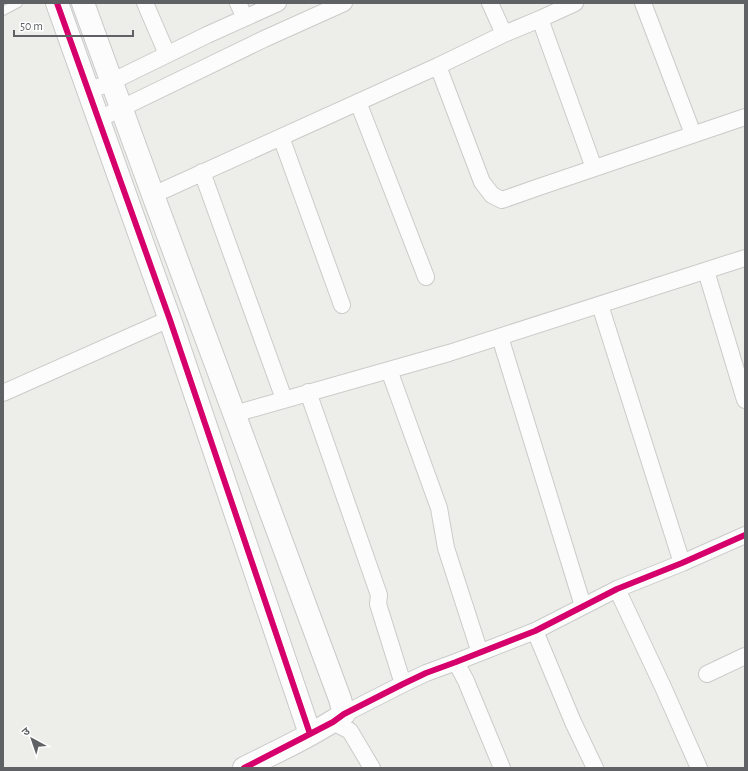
<svg xmlns="http://www.w3.org/2000/svg" width="748" height="771" viewBox="0 0 748 771" font-family="'Alegreya Sans','Noto Sans Devanagari',sans-serif">
	<style>
		.lines { fill: none; stroke-linecap: round; stroke-linejoin: round }
		.lane-casing { stroke: #cbcbca; stroke-width: 10 }
		.street-casing { stroke: #cbcbca; stroke-width: 18 }
		.secondary-casing { stroke: #c9c9c9; stroke-width: 24 }
		.lane { stroke: #fcfcfc; stroke-width: 8 }
		.street { stroke: #fcfcfc; stroke-width: 16 }
		.secondary { stroke: #fcfcfc; stroke-width: 22 }
		.cycleway-casing { stroke: #fff; stroke-width: 8 }
		.cycleway { stroke: #d6006c; stroke-width: 6 }
	</style>
	<rect width="100%" height="100%" fill="#edede9"/>
	<g class="lines">
		<defs>
			<path id="lane" d="M3,11L18,3"/>
			<path id="street" d="M145,3L167,54
				M238,3L245,18
				M490,3L504,34
				M643,3L693,134
				M540,19L594,168
				M438,66L482,182L492,195L502,200L539,187L745,117
				M89,91L111,82L207,35L278,3
				M358,102L426,277
				M99,119L264,39L344,3
				M281,137L342,305
				M202,172L284,399
				M153,195L438,66L504,34L540,19L575,3
				M706,271L745,400
				M600,305L682,563
				M500,337L583,606
				M389,370L439,508L446,548L480,653
				M308,392L379,595L378,604L403,684
				M3,393L158,324L170,320
				M234,414L449,353L745,258
				M617,589L663,687L699,768
				M535,631L573,722L595,768
				M456,662L466,681L502,768
				M707,674L745,656
				M344,714L403,684L426,673L456,662L535,631L617,589L682,563L745,535
				M333,722L350,731L372,768"/>
			<path id="secondary" d="M57,3L170,320L310,734
				M83,3L153,195L340,699L344,714C313,735 278,751 244,768"/>
		</defs>
		<use href="#lane" class="lane-casing"/>
		<use href="#street" class="street-casing"/>
		<use href="#secondary" class="secondary-casing"/>
		<use href="#lane" class="lane"/>
		<use href="#street" class="street"/>
		<use href="#secondary" class="secondary"/>
		<defs>
			<path id="cycleway" d="M57,3L170,320L310,734
				M244,768L310,734L333,722L344,714L403,684L426,673L456,662L535,631L617,589L682,563L745,535"/>
		</defs>
		<use href="#cycleway" class="cycleway-casing"/>
		<use href="#cycleway" class="cycleway"/>
	</g>
	<rect width="748" height="771" fill="none" stroke="#5f6165" stroke-width="8"/>
	<g transform="translate(32 739) rotate(320)" stroke="#ffffff" stroke-width="3" paint-order="stroke">
	<path d="M0-3L7 15L0 10L-7 15Z" fill="#5f6165"/>
	<text y="-6" font-size="11" font-weight="bold" text-anchor="middle" fill="#5f6165">उ</text>
	</g>
	<path d="M14 30v6h119v-6" fill="none" stroke="#5f6165" stroke-width="2"/>
	<text x="20" y="30" font-size="12" fill="#5f6165" stroke="#ffffff" stroke-width="3" paint-order="stroke">50 m</text>
</svg>
